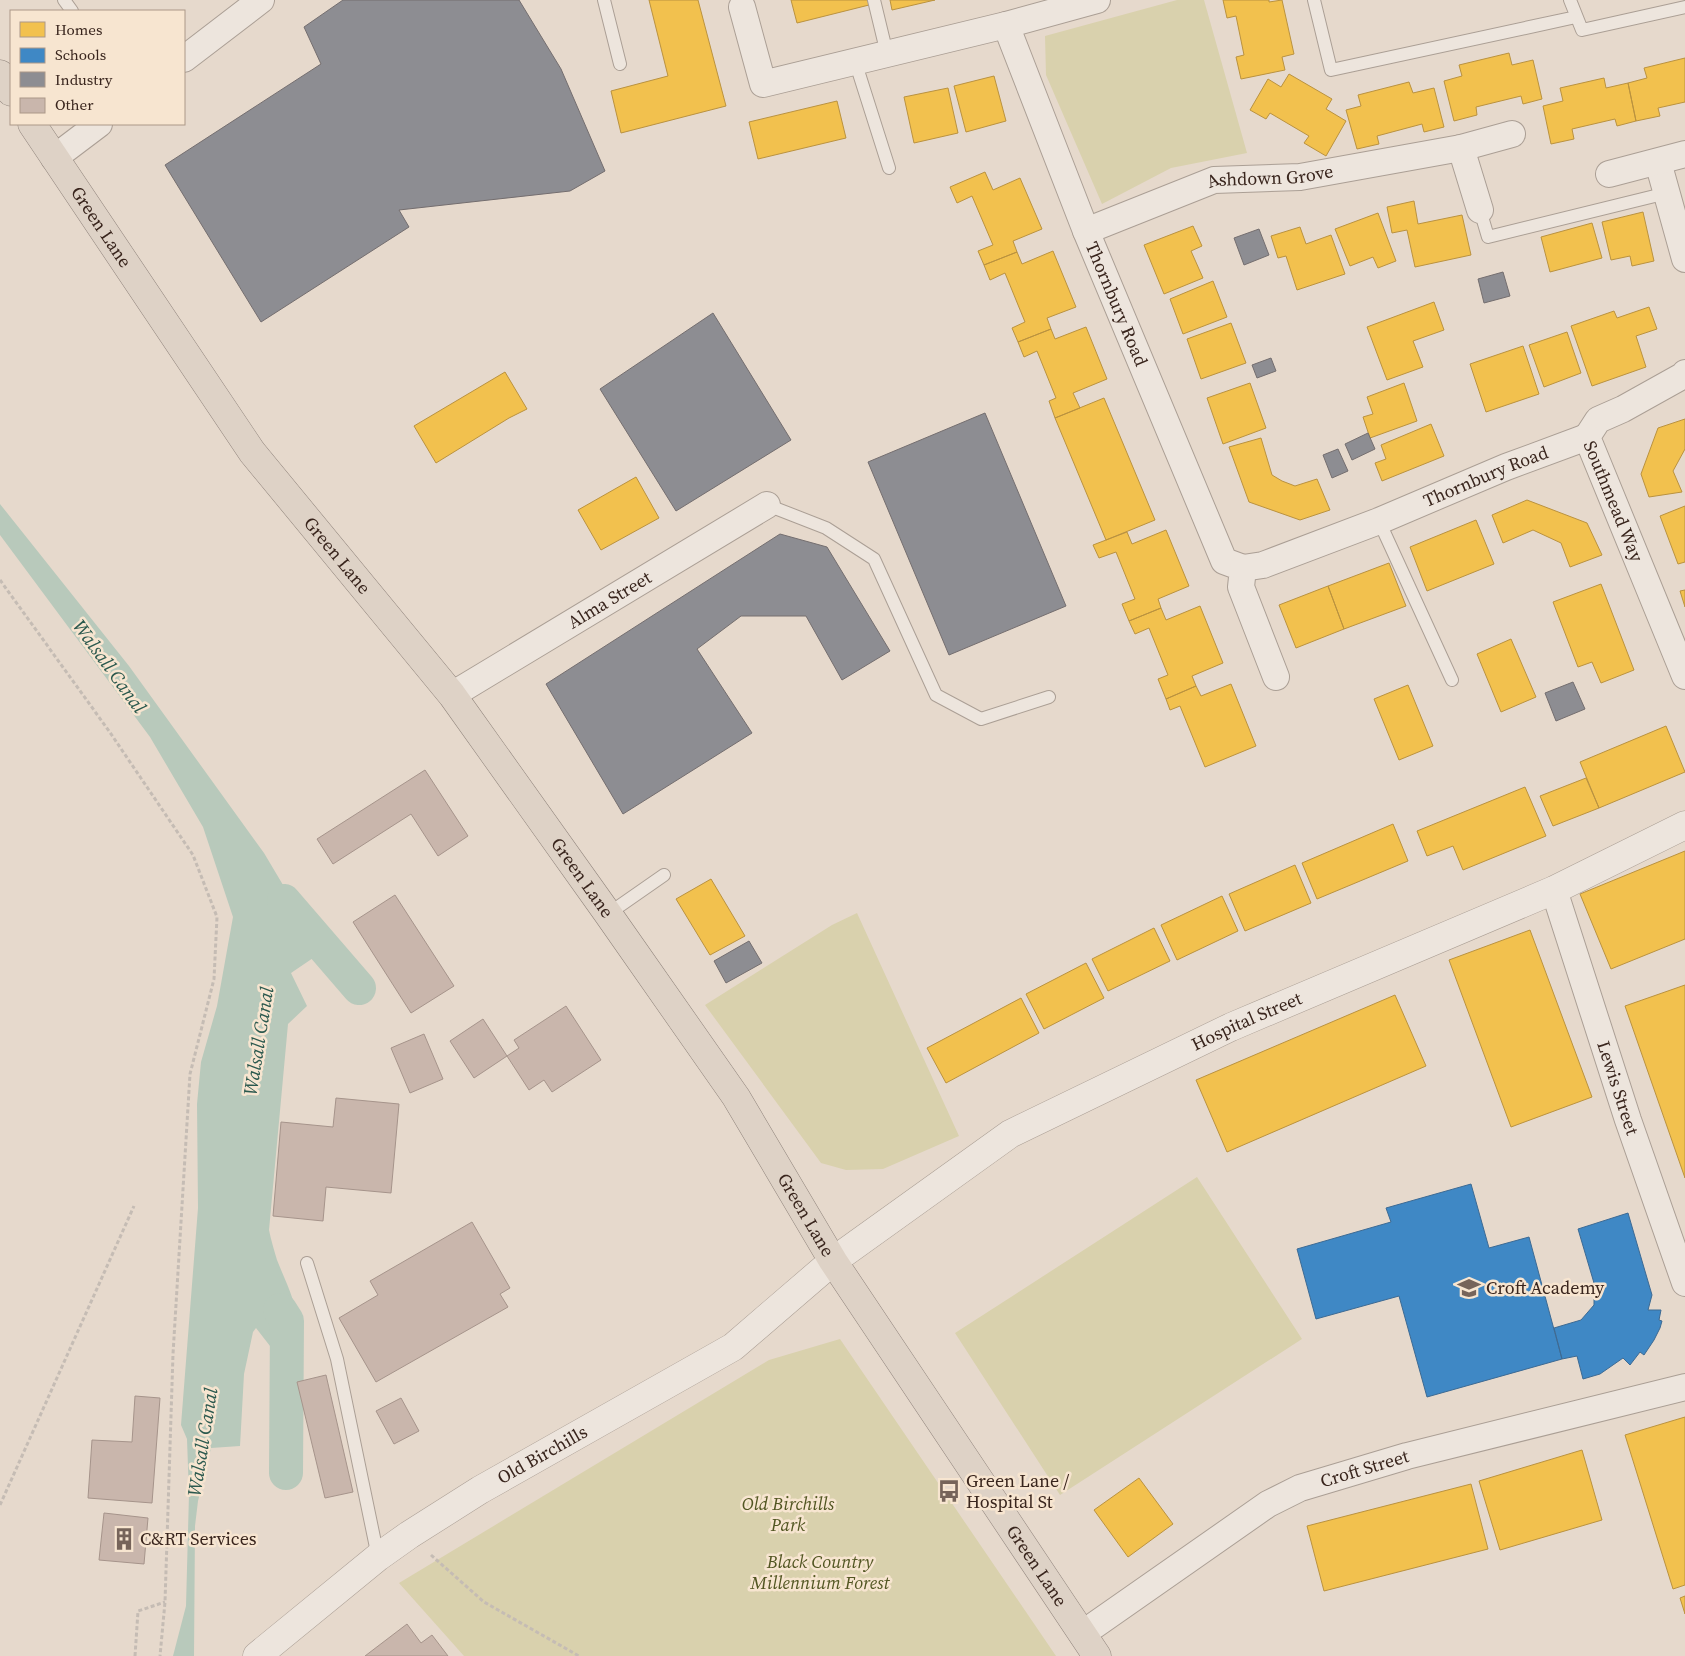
<svg xmlns="http://www.w3.org/2000/svg" width="1685" height="1656" viewBox="0 0 1685 1656" font-family="'Source Serif 4',serif">
	<style>
		.green { fill: #d9d1ad }
		.water { fill: #b8c9bb }
		.homes { fill: #f2c14e; stroke: #ba923f }
		.schools { fill: #3f88c5; stroke: #3d6a93 }
		.industry { fill: #8d8d92; stroke: #746e6f }
		.lines { fill: none; stroke-linecap: round; stroke-linejoin: round }
		.canal { stroke: #b8c9bb; stroke-width: 34 }
		.building { fill: #c9b6ac; stroke: #a6948b }
		.service-casing { stroke: #ab9f95; stroke-width: 14 }
		.minor-casing { stroke: #ab9f95; stroke-width: 28 }
		.tertiary-casing { stroke: #ab9f95; stroke-width: 29 }
		.trunk-casing { stroke: #90847c; stroke-width: 29 }
		.path { stroke: #c5bcb4; stroke-width: 3; stroke-dasharray: 4 2.5; stroke-linecap: butt }
		.service { stroke: #ede5dd; stroke-width: 12 }
		.minor { stroke: #ede5dd; stroke-width: 26 }
		.tertiary { stroke: #ede5dd; stroke-width: 28 }
		.trunk { stroke: #ded2c6; stroke-width: 28 }
		.labels { text-anchor: middle; stroke-width: 5; stroke-linejoin: round; paint-order: stroke }
		.street-label { font-size: 18px; fill: #39251d; stroke: #f7e5d0 }
		.poi-label { font-size: 18px; fill: #39251d; stroke: #f7e5d0; text-anchor: start }
		.park-label { font-size: 18px; font-style: italic; fill: #525622; stroke: #f7e5d0 }
		.water-label { font-size: 19px; font-style: italic; fill: #2b594e; stroke: #f7e5d0 }
	</style>
	<rect width="100%" height="100%" fill="#e6d9cc"/>
	<path class="green" d="M1177,0H1204L1247,153L1171,168L1102,204L1046,75L1045,36Z
		M857,913L959,1136L883,1169L846,1170L821,1163L705,1005L832,925Z
		M1197,1177L1302,1339L1060,1495L955,1333Z
		M840,1339L1056,1656H464L399,1583L769,1360Z"/>
	<path class="water" d="M0,504L129,666L264,853L311,932L359,988L326,955L316,956L291,973L307,1006L288,1024L269,1230C271,1240 274,1250 277,1260C290,1293 306,1318 292,1354L277,1355L256,1328L253,1332L244,1374L240,1446L211,1448L198,1501L195,1526L194,1656H173L186,1606L189,1494L187,1439L181,1425L198,1208L197,1104L201,1062L217,1006L233,917L203,827L150,737L0,535Z"/>
	<path class="homes" d="M649,0H698L726,106L621,133L611,91L668,76Z
		M791,0H868L869,5L797,23Z
		M890,0H935L892,10Z
		M1223,0H1269V2L1282,0L1294,54L1282,57L1285,70L1241,79L1236,57L1244,55L1236,16L1227,18Z
		M1509,53L1512,65L1533,60L1542,99L1523,104L1521,96L1476,107L1477,115L1454,121L1444,81L1462,76L1459,65Z
		M1685,58V102L1658,108L1660,116L1636,121L1628,83L1647,78L1644,68Z
		M1289,74L1332,99L1326,109L1346,121L1326,156L1304,143L1309,136L1270,113L1266,119L1250,110L1268,79L1281,87Z
		M994,76L1006,121L966,132L954,86Z
		M1604,78L1606,88L1628,83L1636,121L1617,126L1615,119L1572,129L1574,139L1551,144L1543,106L1563,101L1560,88Z
		M1409,82L1413,93L1434,88L1444,127L1424,132L1422,124L1377,136L1379,144L1357,149L1346,110L1361,106L1358,95Z
		M948,88L958,133L914,143L904,97Z
		M837,101L846,138L758,159L749,122Z
		M985,172L993,190L1020,178L1042,229L1013,241L1017,252L984,265L978,251L993,245L972,196L957,203L950,187Z
		M1414,201L1418,224L1462,215L1471,255L1415,267L1407,230L1392,233L1387,207Z
		M1643,212L1654,261L1632,266L1630,256L1611,260L1602,222Z
		M1378,213L1396,261L1378,268L1373,257L1350,266L1335,229Z
		M1592,223L1602,258L1550,272L1541,237Z
		M1193,226L1202,246L1191,251L1203,278L1164,294L1144,245Z
		M1300,227L1306,244L1331,235L1345,274L1297,290L1286,256L1278,258L1271,236Z
		M1053,251L1076,307L1047,318L1051,329L1018,342L1012,328L1025,322L1005,273L990,280L984,265L1017,252L1022,264Z
		M1213,281L1227,317L1183,334L1170,299Z
		M1434,302L1444,330L1413,341L1423,367L1387,380L1367,327Z
		M1649,307L1657,329L1636,336L1646,367L1592,386L1571,326L1614,311L1617,318Z
		M1231,323L1246,363L1201,379L1187,339Z
		M1086,327L1107,379L1073,393L1080,408L1055,418L1049,401L1056,398L1037,351L1024,357L1018,342L1051,329L1055,339Z
		M1567,332L1581,373L1544,387L1529,345Z
		M1523,346L1539,394L1486,412L1470,364Z
		M505,372L527,409L509,418L436,463L414,426Z
		M1250,383L1266,428L1223,444L1207,398Z
		M1404,383L1417,421L1370,438L1363,417L1373,414L1367,397Z
		M1104,398L1155,520L1106,540L1055,418Z
		M1685,419V449L1673,471L1682,492L1649,497L1641,474L1658,428Z
		M1431,424L1444,456L1382,481L1375,463L1386,459L1381,445Z
		M1261,438L1272,475L1282,481L1295,486L1317,479L1330,510L1300,520L1249,502L1229,447Z
		M636,477L659,518L601,550L578,510Z
		M1527,500L1587,523L1602,555L1570,567L1561,543L1533,530L1503,543L1492,515Z
		M1685,506V562L1678,564L1660,516Z
		M1476,520L1494,564L1427,591L1410,547Z
		M1166,530L1189,586L1158,599L1161,608L1129,621L1122,604L1135,599L1116,552L1099,558L1093,545L1127,532L1132,544Z
		M1389,563L1406,606L1344,629L1328,586Z
		M1601,584L1634,670L1601,683L1592,662L1578,667L1553,602Z
		M1328,586L1344,629L1296,648L1279,605Z
		M1685,590V607L1680,591Z
		M1200,606L1223,663L1192,676L1196,686L1166,699L1158,679L1168,675L1149,628L1135,634L1129,621L1161,608L1166,620Z
		M1511,639L1536,697L1501,712L1477,654Z
		M1231,684L1256,746L1205,767L1180,706L1170,710L1166,699L1196,686L1201,696Z
		M1408,685L1433,746L1399,760L1374,699Z
		M1666,726L1685,772L1599,808L1580,762Z
		M1586,778L1599,808L1553,826L1540,796Z
		M1525,787L1546,836L1463,870L1453,846L1427,856L1417,831Z
		M1393,824L1408,861L1317,899L1302,863Z
		M1685,851V939L1611,969L1580,894Z
		M1295,865L1311,903L1245,931L1229,894Z
		M711,879L745,936L710,955L676,899Z
		M1222,896L1238,931L1177,960L1161,925Z
		M1154,928L1170,961L1108,991L1092,959Z
		M1530,930L1592,1097L1511,1127L1449,960Z
		M1086,963L1104,998L1044,1029L1026,994Z
		M1685,985V1178L1625,1006Z
		M1395,995L1426,1066L1227,1152L1196,1080Z
		M1021,998L1039,1033L946,1083L927,1048Z
		M1685,1417V1585L1673,1589L1625,1435Z
		M1582,1450L1602,1520L1500,1550L1479,1481Z
		M1139,1478L1173,1524L1128,1557L1094,1510Z
		M1471,1484L1488,1549L1324,1591L1307,1526Z
		M1685,1596V1614L1680,1598Z"/>
	<path class="schools" d="M1471,1184L1489,1248L1529,1237L1562,1359L1427,1397L1399,1296L1316,1319L1297,1249L1391,1222L1386,1208Z
		M1628,1213L1652,1295L1648,1310H1661L1659,1320L1662,1321L1660,1328L1654,1340L1644,1355L1640,1352L1630,1365L1623,1358L1600,1374L1583,1379L1577,1356L1562,1359L1554,1328L1581,1320L1594,1305V1283L1578,1229Z"/>
	<path class="industry" d="M343,0H519L561,69L605,171L570,191L399,210L409,227L261,322L165,165L321,64L304,27Z
		M1259,229L1269,255L1244,265L1234,238Z
		M1503,272L1510,296L1484,303L1478,279Z
		M713,313L791,440L676,511L600,389Z
		M1271,358L1276,371L1257,378L1252,365Z
		M985,413L1066,606L949,655L868,462Z
		M1368,433L1375,449L1352,460L1345,444Z
		M1338,449L1348,471L1332,478L1323,455Z
		M780,534L827,547L890,651L842,680L806,616H741L697,649L752,733L623,814L546,684Z
		M1573,682L1585,709L1556,721L1545,693Z
		M749,941L762,963L726,983L714,961Z"/>
	<g class="lines">
		<path class="canal" d="M284,901L359,988
			M280,1310L287,1321L286,1473"/>
	</g>
	<path class="building" d="M425,770L468,836L438,856L411,814L333,864L317,839Z
		M395,895L454,986L411,1013L353,922Z
		M566,1006L601,1060L552,1092L544,1080L529,1090L507,1056L519,1048L514,1040Z
		M483,1019L507,1056L474,1078L450,1041Z
		M424,1034L443,1079L410,1093L391,1048Z
		M336,1098L399,1104L391,1193L326,1187L323,1221L273,1216L281,1122L333,1127Z
		M472,1222L510,1288L500,1294L508,1307L376,1382L339,1318L378,1295L370,1281Z
		M326,1375L353,1492L325,1498L297,1382Z
		M135,1396L160,1398L152,1503L88,1498L92,1440L132,1442Z
		M401,1398L419,1431L394,1444L376,1411Z
		M104,1513L148,1518L144,1564L99,1560Z
		M407,1624L421,1643L432,1635L448,1656H365Z"/>
	<g class="lines">
		<defs>
			<path id="service" d="M64,0L72,11
				M604,0L620,64
				M874,0L887,54
				M1314,0L1331,70L1576,17
				M1570,0L1582,30L1685,7
				M855,61L889,168
				M1480,210L1488,237L1667,193
				M767,505L826,528L874,559L936,695L981,719L1049,697
				M1379,521L1452,680
				M608,914L664,875
				M307,1263L337,1359L378,1557"/>
			<g id="minor">
				<path d="M742,7L763,84L1006,25L1097,0"/>
				<path id="s1" d="M1006,25L1086,231L1224,561L1243,568L1241,587L1276,677"/>
				<path d="M184,59L261,0"/>
				<path d="M1461,148L1480,210"/>
				<path d="M54,158L99,124"/>
				<path d="M1658,162L1685,259"/>
				<path d="M1609,174L1685,154"/>
				<path id="s2" d="M1086,231L1214,180L1300,177L1461,148L1512,134"/>
				<path id="s3" d="M1685,373L1684,375L1623,409L1598,420L1587,437L1685,676"/>
				<path id="s4" d="M1243,568L1263,565L1379,521L1506,467L1587,437"/>
				<path id="s5" d="M452,695L767,505"/>
				<path id="s6" d="M1554,890L1628,1120L1685,1283"/>
				<path id="s7" d="M1082,1634L1268,1504L1300,1488L1407,1456L1685,1387"/>
			</g>
			<g id="tertiary">
				<path id="s8" d="M257,1656L378,1557L409,1535L480,1490L733,1347L833,1261L1010,1134L1231,1027L1554,890L1685,825"/>
			</g>
			<g id="trunk">
				<path d="M0,74L11,92"/>
				<path id="s9" d="M32,124L252,452L452,695L608,914L736,1097L833,1261L1097,1656"/>
			</g>
		</defs>
		<use href="#service" class="service-casing"/>
		<use href="#minor" class="minor-casing"/>
		<use href="#tertiary" class="tertiary-casing"/>
		<use href="#trunk" class="trunk-casing"/>
		<path class="path" d="M0,580L109,731L193,855L217,917L214,979L190,1074L173,1354L165,1602L160,1656
			M0,1505L134,1206
			M431,1555L484,1602L579,1656
			M135,1656L138,1611L165,1602"/>
		<use href="#service" class="service"/>
		<use href="#minor" class="minor"/>
		<use href="#tertiary" class="tertiary"/>
		<use href="#trunk" class="trunk"/>
	</g>
	<defs>
		<symbol id="school-bare" viewBox="-9 -9 18 18"><path d="M0-5L7-2L0 1L-7-2ZM-4 1L0 2.5L4 1V4Q0 6-4 4Z" fill="#76645a" stroke="#f7e5d0" stroke-width="2.5" paint-order="stroke"/></symbol>
		<symbol id="bus-bare" viewBox="-9 -9 18 18"><path d="M-5-6H5V4H4V6H2V4H-2V6H-4V4H-5ZM-3.5-4V0h7V-4ZM-3.5 1.2v1.5H-2V1.2ZM2 1.2v1.5H3.5V1.2Z" fill="#76645a" stroke="#f7e5d0" stroke-width="2.5" paint-order="stroke"/></symbol>
		<symbol id="building-bare" viewBox="-9 -9 18 18"><path d="M-4-6H4V6H1V3H-1V6H-4ZM-2.5-4.3h1.7v1.8h-1.7ZM.8-4.3h1.7v1.8H.8ZM-2.5-1h1.7V.8h-1.7ZM.8-1h1.7V.8H.8Z" fill="#76645a" stroke="#f7e5d0" stroke-width="2.5" paint-order="stroke"/></symbol>
	</defs>
	<g fill-rule="evenodd">
		<use href="#school-bare" x="1453" y="1272" width="32" height="32"/>
		<use href="#bus-bare" x="933" y="1475" width="32" height="32"/>
		<use href="#building-bare" x="108" y="1523" width="32" height="32"/>
	</g>
	<g class="labels">
		<g class="street-label">
			<text dy="6" stroke="none"><textPath href="#s2" startOffset="194">Ashdown Grove</textPath></text>
			<text dy="6" stroke="none"><textPath href="#s9" startOffset="124">Green Lane</textPath></text>
			<text dy="6" stroke="none"><textPath href="#s1" startOffset="300">Thornbury Road</textPath></text>
			<text dy="6" stroke="none"><textPath href="#s4" startOffset="260">Thornbury Road</textPath></text>
			<text dy="6" stroke="none"><textPath href="#s3" startOffset="189">Southmead Way</textPath></text>
			<text dy="6" stroke="none"><textPath href="#s9" startOffset="529">Green Lane</textPath></text>
			<text dy="6" stroke="none"><textPath href="#s5" startOffset="184">Alma Street</textPath></text>
			<text dy="6" stroke="none"><textPath href="#s9" startOffset="934">Green Lane</textPath></text>
			<text dy="6" stroke="none"><textPath href="#s8" startOffset="1181">Hospital Street</textPath></text>
			<text dy="6" stroke="none"><textPath href="#s6" startOffset="208">Lewis Street</textPath></text>
			<text dy="6" stroke="none"><textPath href="#s9" startOffset="1339">Green Lane</textPath></text>
			<text dy="6" stroke="none"><textPath href="#s8" startOffset="350">Old Birchills</textPath></text>
			<text dy="6" stroke="none"><textPath href="#s7" startOffset="330">Croft Street</textPath></text>
			<text dy="6" stroke="none"><textPath href="#s9" startOffset="1759">Green Lane</textPath></text>
		</g>
		<g class="poi-label">
			<text x="1486" y="1294">Croft Academy</text>
			<text x="966" y="1487">Green Lane /<tspan x="966" dy="21">Hospital St</tspan></text>
			<text x="140" y="1545">C&amp;RT Services</text>
		</g>
		<g class="park-label">
			<text x="788" y="1510">Old Birchills<tspan x="788" dy="21">Park</tspan></text>
			<text x="820" y="1568">Black Country<tspan x="820" dy="21">Millennium Forest</tspan></text>
		</g>
		<g class="water-label">
			<text transform="translate(110 666) rotate(54)" y="7">Walsall Canal</text>
			<text transform="translate(258 1041) rotate(-81)" y="7">Walsall Canal</text>
			<text transform="translate(202 1442) rotate(-81)" y="7">Walsall Canal</text>
		</g>
	</g>
	<rect x="10" y="10" width="175" height="115" fill="#f7e5d0" stroke="#ab9888"/>
	<rect x="20" y="22" width="25" height="15" fill="#f2c14e" stroke="#ab9888"/>
	<text x="55" y="35" font-size="15" fill="#39251d">Homes</text>
	<rect x="20" y="48" width="25" height="15" fill="#3f88c5" stroke="#ab9888"/>
	<text x="55" y="60" font-size="15" fill="#39251d">Schools</text>
	<rect x="20" y="72" width="25" height="15" fill="#8d8d92" stroke="#ab9888"/>
	<text x="55" y="85" font-size="15" fill="#39251d">Industry</text>
	<rect x="20" y="98" width="25" height="15" fill="#c9b6ac" stroke="#ab9888"/>
	<text x="55" y="110" font-size="15" fill="#39251d">Other</text>
</svg>
